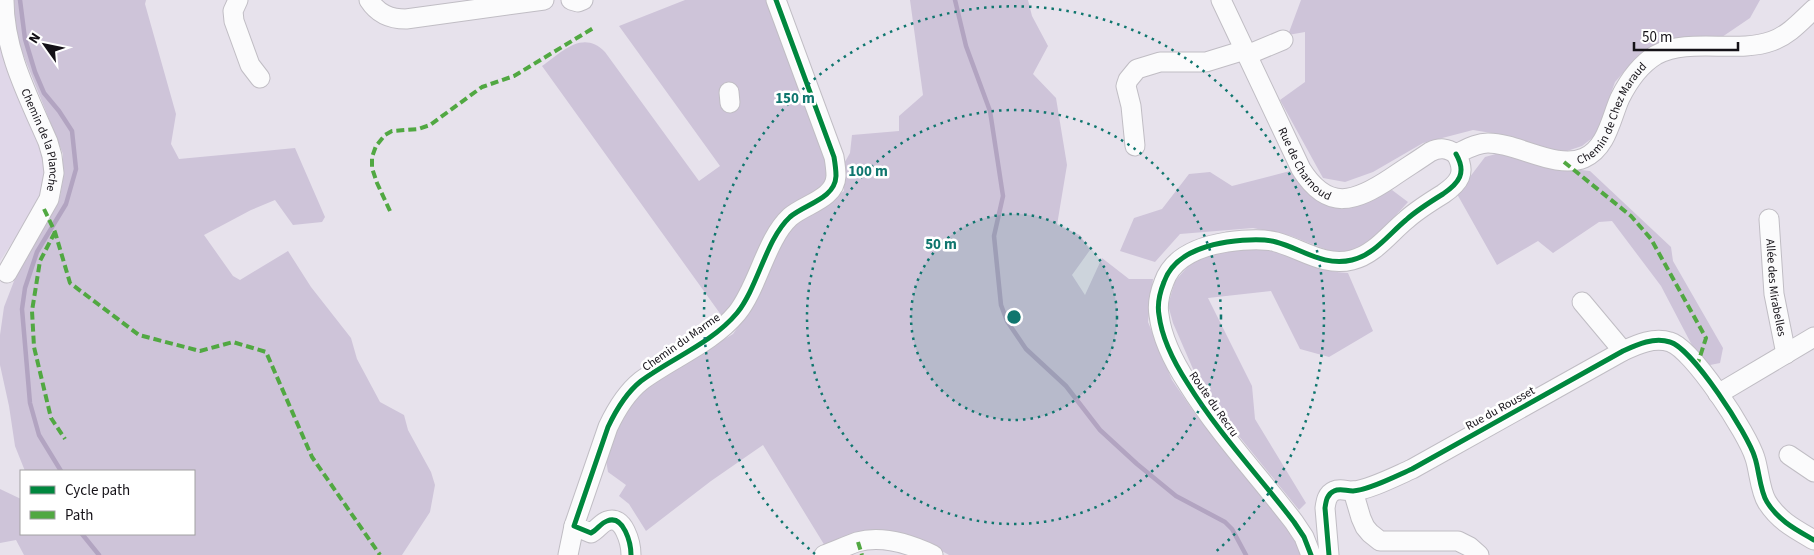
<svg xmlns="http://www.w3.org/2000/svg" width="1814" height="555" viewBox="0 0 1814 555" font-family="'Source Sans 3',sans-serif">
	<style>
		.built { fill: #e0d7e9 }
		.green { fill: #cec4d9 }
		.lines { fill: none; stroke-linecap: round; stroke-linejoin: round }
		.stream { stroke: #b2a4c1; stroke-width: 4.5 }
		.minor-casing { stroke: #c0bdc4; stroke-width: 21 }
		.minor { stroke: #fbfbfc; stroke-width: 19 }
		.quiet { stroke: #51a842; stroke-width: 4; stroke-dasharray: 8 4; stroke-linecap: butt }
		.cycleway-casing { stroke: #fff; stroke-width: 8 }
		.cycleway { stroke: #00873e; stroke-width: 5 }
		.ring { fill: none; stroke: #0f766e; stroke-width: 2.5; stroke-dasharray: 2.5 5 }
		.labels { text-anchor: middle; stroke-width: 5; stroke-linejoin: round; paint-order: stroke }
		.street-label { font-size: 12px; fill: #141117; stroke: #fff }
		.centre { fill: #0f766e; stroke: #fff; stroke-width: 2.5 }
		.ring-label { font-size: 15px; text-anchor: middle; font-weight: bold; fill: #0f766e; stroke: #fff; stroke-width: 5; stroke-linejoin: round; paint-order: stroke }
	</style>
	<rect width="100%" height="100%" fill="#e7e2ec"/>
	<path class="built" d="M0,38L3,54L8,71L38,139L44,159L45,175L43,191L35,208L0,261Z"/>
	<path class="green" d="M14,0H146L145,4L176,114L171,144L179,159L295,148L325,217L322,222L293,225L275,200L251,210L204,235L233,276L240,280L288,251L311,287L351,338L357,359L380,402L404,415L408,430L431,472L435,485L430,512L402,555H24L16,540L0,543V489L21,499V534H194V471H25L15,446L9,406L0,365V335L4,307L21,263L46,224L59,201L63,180V154L19,44L15,24Z
		M685,0H773L831,162L824,192L785,215L724,319L542,66C562,52 583,29 605,52L699,181L720,166L619,26Z
		M910,0H1028L1032,16L1048,46L1033,74L1056,98L1067,165L1057,225L1080,235L1090,250L1072,275L1085,295L1102,258L1129,279H1153L1148,322L1172,380L1196,415L1286,523L1306,555H949C930,543 884,527 862,532C849,534 836,542 825,546L763,445L711,481L646,531L629,504L619,496L626,485L608,472L605,454L626,409L642,389L733,334L750,309L782,237L793,223L844,191L842,167L850,153L852,135L899,131V116L923,95Z
		M1301,0H1760L1750,18L1722,37L1662,45L1637,57L1615,82L1596,135L1582,146L1558,154L1510,136L1473,130L1423,143L1373,172L1345,182L1323,178L1280,100L1305,82V32L1288,35Z
		M1503,152L1547,166L1590,171L1671,247L1673,261L1723,348L1720,363L1710,365L1695,351L1661,286L1612,221L1599,222L1553,253L1538,241L1497,265L1457,194L1485,157Z
		M1290,171L1322,200L1344,207L1392,190L1408,202L1365,249L1335,253L1291,236L1253,228L1180,234L1155,262L1120,251L1134,218L1162,209L1189,174L1210,172L1232,186Z
		M1265,247C1295,255 1315,272 1348,273L1373,331L1329,357L1300,349L1271,291L1208,298L1252,386L1255,419L1306,503L1299,510L1203,392L1173,323L1168,305L1175,281L1191,263L1222,248Z"/>
	<g class="lines">
		<path class="stream" d="M20,0L25,39L35,72L44,93L59,111L72,131L76,169L66,204L37,252L25,288L22,309L30,403L39,435L61,471
			M955,0L966,46L990,111L1003,196L994,236L1001,305L1007,321L1026,349L1066,386L1100,430L1137,464L1176,496L1225,522L1232,529L1246,555
			M82,534L99,555"/>
		<defs>
			<g id="minor">
				<path id="s1" d="M4,0C4,51 28,96 48,142L52,156L54,173L49,199L7,273"/>
				<path d="M238,0L233,11L234,21L250,65L260,78"/>
				<path d="M369,0C378,14 390,19 406,19L544,0"/>
				<path d="M571,0L578,2L583,0"/>
				<path id="s2" d="M1221,0L1301,169C1328,212 1355,202 1391,178C1404,169 1417,161 1430,152C1440,147 1447,148 1456,154"/>
				<path d="M1247,55L1283,40"/>
				<path d="M729,92L730,103"/>
				<path d="M1135,146L1131,106L1126,86L1128,80L1137,69L1160,62H1206L1245,50"/>
				<path id="s3" d="M1456,154C1467,149 1477,143 1488,143C1518,143 1556,170 1584,158C1607,148 1611,118 1620,98C1628,82 1641,64 1656,55C1689,37 1737,54 1772,41C1789,35 1801,21 1814,9"/>
				<path id="s4" d="M1769,219L1774,294L1786,354"/>
				<path d="M1582,302L1623,351"/>
				<path d="M1718,394L1814,337"/>
				<path d="M1789,455L1814,472"/>
				<path d="M1353,491L1361,518L1365,527L1370,533L1380,541H1458L1470,547L1479,555"/>
				<path d="M568,555L574,526"/>
				<path d="M631,555C631,544 624,514 607,521C601,523 597,530 591,533L574,526L608,427C616,410 626,393 641,381C672,358 712,343 737,313C758,287 766,239 790,217C805,204 835,199 836,176C836,169 835,163 834,157L776,0"/>
				<path d="M824,555C835,551 846,546 857,542C882,535 910,544 933,555"/>
				<path d="M1311,555L1304,537L1294,522C1259,476 1219,434 1188,384C1175,364 1162,340 1159,315C1157,304 1160,292 1164,282C1173,256 1202,246 1227,242C1242,240 1262,238 1276,242C1302,249 1324,267 1352,260C1374,255 1389,234 1406,220C1417,210 1430,202 1443,194C1459,183 1467,173 1456,154"/>
				<path d="M1329,555L1325,508C1326,501 1327,494 1334,491C1340,488 1346,491 1353,491C1369,490 1396,476 1412,469L1623,351C1638,344 1654,337 1670,342C1692,348 1748,434 1755,458C1759,470 1760,491 1767,502C1779,521 1795,529 1814,540"/>
			</g>
		</defs>
		<use href="#minor" class="minor-casing"/>
		<use href="#minor" class="minor"/>
		<path class="quiet" d="M1564,162L1631,216L1651,239L1706,338L1697,366
			M44,209L55,232L70,283L139,335L200,351L233,342L266,352L312,457L380,555
			M390,211L377,183L372,168V157L376,146L385,135L392,131L418,129L430,125L482,87L514,76L595,27
			M55,232L40,261L32,311L34,347L51,418L65,439
			M858,542L862,555"/>
		<defs>
			<path id="cycleway" d="M631,555C631,544 624,514 607,521C601,523 597,530 591,533L574,526L608,427C616,410 626,393 641,381C672,358 712,343 737,313C758,287 766,239 790,217C805,204 835,199 836,176C836,169 835,163 834,157L776,0
				M1311,555L1304,537L1294,522C1259,476 1219,434 1188,384C1175,364 1162,340 1159,315C1157,304 1160,292 1164,282C1173,256 1202,246 1227,242C1242,240 1262,238 1276,242C1302,249 1324,267 1352,260C1374,255 1389,234 1406,220C1417,210 1430,202 1443,194C1459,183 1467,173 1456,154
				M1329,555L1325,508C1326,501 1327,494 1334,491C1340,488 1346,491 1353,491C1369,490 1396,476 1412,469L1623,351C1638,344 1654,337 1670,342C1692,348 1748,434 1755,458C1759,470 1760,491 1767,502C1779,521 1795,529 1814,540"/>
		</defs>
		<use href="#cycleway" class="cycleway-casing"/>
		<use href="#cycleway" class="cycleway"/>
	</g>
	<circle cx="1014" cy="317" r="103" fill="#0f766e" fill-opacity=".12"/>
	<g class="ring">
		<circle cx="1014" cy="317" r="103"/>
		<circle cx="1014" cy="317" r="207"/>
		<path d="M815 554A310 310 0 1 1 1213 554"/>
	</g>
	<g class="labels">
		<g class="street-label">
			<text dy="4" stroke="none"><textPath href="#s3" startOffset="186">Chemin de Chez Maraud</textPath></text>
			<text dy="4" stroke="none"><textPath href="#s1" startOffset="146">Chemin de la Planche</textPath></text>
			<text dy="4" stroke="none"><textPath href="#s2" startOffset="185">Rue de Charnoud</textPath></text>
			<text dy="4" stroke="none"><textPath href="#s4" startOffset="69">Allée des Mirabelles</textPath></text>
			<text transform="translate(681 342) rotate(-35)" y="4">Chemin du Marme</text>
			<text transform="translate(1214 404) rotate(55)" y="4">Route du Recru</text>
			<text transform="translate(1500 408) rotate(-29)" y="4">Rue du Rousset</text>
		</g>
	</g>
	<circle cx="1014" cy="317" r="8" class="centre"/>
	<g class="ring-label">
		<text x="795" y="103">150 m</text>
		<text x="868" y="176">100 m</text>
		<text x="941" y="249">50 m</text>
	</g>
	<rect x="20" y="470" width="175" height="65" fill="#ffffff" stroke="#a1a0a2"/>
	<rect x="30" y="486" width="25" height="8" fill="#00873e" stroke="#a1a0a2"/>
	<text x="65" y="495" font-size="15" fill="#141117">Cycle path</text>
	<rect x="30" y="511" width="25" height="8" fill="#51a842" stroke="#a1a0a2"/>
	<text x="65" y="520" font-size="15" fill="#141117">Path</text>
	<g transform="translate(45 45) rotate(303)" stroke="#ffffff" stroke-width="4" paint-order="stroke">
	<path d="M0-4L9 19L0 12L-9 19Z" fill="#141117"/>
	<text y="-8" font-size="14" font-weight="bold" text-anchor="middle" fill="#141117">N</text>
	</g>
	<path d="M1634 42v8h104v-8" fill="none" stroke="#141117" stroke-width="2.5"/>
	<text x="1642" y="42" font-size="15" fill="#141117" stroke="#ffffff" stroke-width="4" paint-order="stroke">50 m</text>
</svg>
